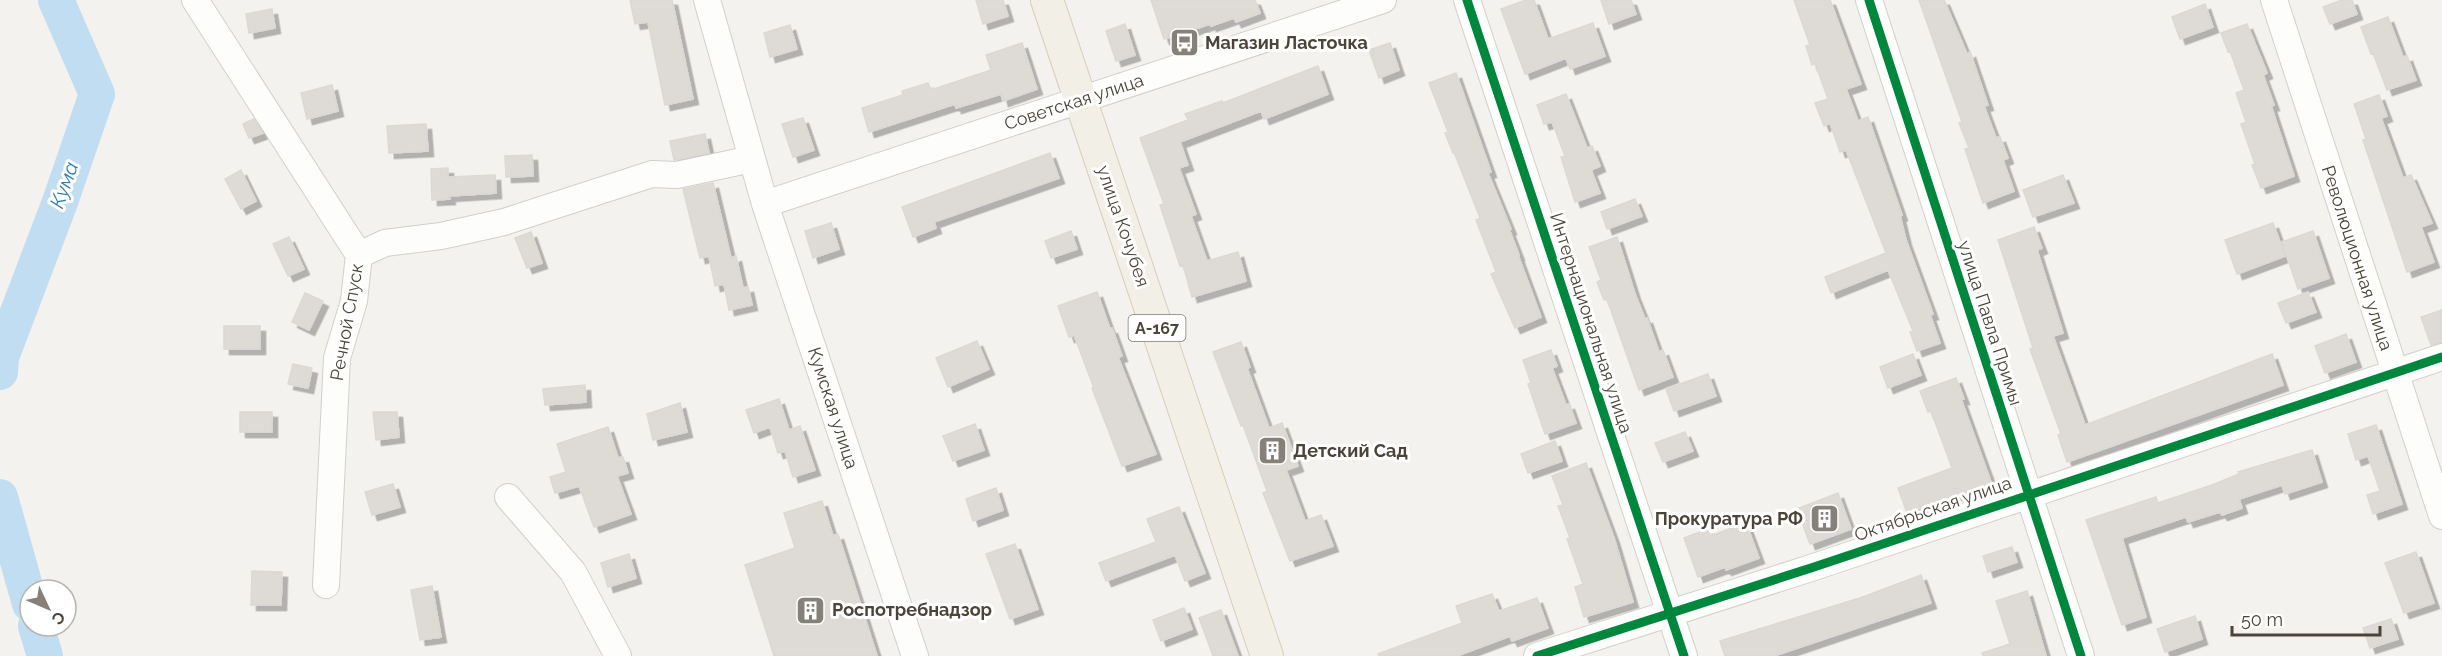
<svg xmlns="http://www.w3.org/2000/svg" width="2442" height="656" viewBox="0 0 2442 656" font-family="Raleway,sans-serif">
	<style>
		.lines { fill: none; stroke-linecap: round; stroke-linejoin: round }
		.river { stroke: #c0ddf1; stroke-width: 36 }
		.building { fill: #dedbd6; stroke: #dcd9d4; stroke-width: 1.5; filter: url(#shadow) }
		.minor-casing { stroke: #d2d0cb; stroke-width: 28 }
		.major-casing { stroke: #d6cebb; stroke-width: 34 }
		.minor { stroke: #fdfdfc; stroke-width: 26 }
		.major { stroke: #f2efe6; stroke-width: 32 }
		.cycleway-casing { stroke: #fff; stroke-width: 13 }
		.cycleway { stroke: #00873e; stroke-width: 9 }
		.labels { text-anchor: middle; stroke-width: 6; stroke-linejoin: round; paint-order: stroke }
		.shield { fill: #fff; stroke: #817c74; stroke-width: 1.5 }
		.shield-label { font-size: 16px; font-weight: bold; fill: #4b4439 }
		.poi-label { font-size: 18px; font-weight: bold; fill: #4b4439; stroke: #fff; text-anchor: start }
		.street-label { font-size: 18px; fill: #4b4439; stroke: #fff }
		.water-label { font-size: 20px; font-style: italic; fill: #2e7ab2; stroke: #fff }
	</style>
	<defs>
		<filter id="shadow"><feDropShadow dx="5.5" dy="5.5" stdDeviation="0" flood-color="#0004"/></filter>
	</defs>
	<rect width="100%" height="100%" fill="#f4f2ee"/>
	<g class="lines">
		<path class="river" d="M0,372L1,357L60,202L97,94L56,0
			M0,497L30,604
			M36,626L45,656"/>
	</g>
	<path class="building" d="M630,0H672L693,99L665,105L648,22L635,24Z
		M976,0H1003L1008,16L983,24Z
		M1151,0H1255L1260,13L1236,22L1234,18L1211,26L1210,24L1164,39Z
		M1526,0H1534L1548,39L1593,23L1605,56L1570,69L1566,58L1525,74L1501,9Z
		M1601,0H1631L1636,14L1609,24Z
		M1794,0H1830L1861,84L1846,89L1858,121L1868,117L1902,215L1900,216L1906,240L1933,314L1930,315L1940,343L1917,351L1910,332L1913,331L1888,270L1831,293L1825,277L1886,253L1846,150L1840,152L1830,123L1824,126L1815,103L1828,99L1815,63L1812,65L1806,46L1810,45Z
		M1919,0H1944L1967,54L1970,52L1988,105L1984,106L1996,138L2000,137L2008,158L2003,160L2014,191L1983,203L1965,149L1969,148L1959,123L1962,122Z
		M2342,0H2352L2357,14L2330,24L2323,7Z
		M2205,4L2213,27L2180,39L2172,17Z
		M272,9L275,28L249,33L246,14Z
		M2388,17L2403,57L2407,56L2416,80L2387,90L2373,53L2371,54L2361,27Z
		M1125,24L1135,55L1116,61L1106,31Z
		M2247,24L2267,73L2263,75L2274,105L2271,106L2294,176L2261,188L2252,165L2255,164L2241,124L2246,122L2236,93L2244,90L2230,51L2228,52L2221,33Z
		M790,25L797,49L770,57L764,33Z
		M1022,43L1037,89L1003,101L1001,94L956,108L955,104L869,132L862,108L903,95L902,91L928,83L931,90L991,70L986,55Z
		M1390,43L1399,70L1379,78L1369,50Z
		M1318,66L1328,94L1264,119L1261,111L1180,142L1188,165L1179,168L1196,214L1191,216L1207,261L1238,252L1246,281L1192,297L1183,265L1180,266L1160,205L1164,204L1140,138L1188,120L1185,114L1222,101L1223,103Z
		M1456,73L1491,172L1488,173L1511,229H1509L1519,255H1518L1541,317L1515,328L1491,274L1496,272L1476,220L1480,218L1454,152L1453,153L1445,133L1448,132L1429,83Z
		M332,85L338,111L307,119L301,93Z
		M1566,94L1587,148L1592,146L1600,166L1591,170L1600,193L1575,202L1561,157L1565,156L1552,122L1544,124L1537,105Z
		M2379,95L2387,116L2381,118L2403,178L2411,175L2432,223L2421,227L2434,262L2407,272L2363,140L2366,139L2354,104Z
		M803,118L814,150L793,157L782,124Z
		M254,119L263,133L249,138L243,124Z
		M426,124L428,151L389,153L387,126Z
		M705,134L709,153L674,160L670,141Z
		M1050,153L1059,178L934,222L936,228L913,237L902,207Z
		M532,155L533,176L506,177L505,156Z
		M448,168V177L495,175L496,193L449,196L450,199L432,200L431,169Z
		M241,170L256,201L241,209L225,179Z
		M2063,175L2074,203L2033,217L2023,190Z
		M713,183L731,258L736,256L743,288L748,287L752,305L729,310L724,284L715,286L709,256L700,258L683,189Z
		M1635,199L1642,216L1607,229L1601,212Z
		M831,223L839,249L813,258L805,231Z
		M2273,223L2285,256L2237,274L2225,240Z
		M2034,227L2042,248L2037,250L2063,333L2053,336L2085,425L2272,354L2283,385L2067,462L2058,435L2061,434L2030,349L2033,348L1998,240Z
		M1071,231L1077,249L1051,258L1045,241Z
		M2313,231L2329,278L2298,289L2282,242Z
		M531,232L542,263L527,268L515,238Z
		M289,237L304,269L288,276L273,244Z
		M1617,237L1635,294L1645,319L1647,318L1659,352L1663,350L1673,377L1639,390L1607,299L1604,300L1597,282L1601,280L1589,247Z
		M1097,292L1110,329L1112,328L1122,356L1118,357L1156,454L1122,466L1092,388H1094L1074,335L1069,337L1058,306Z
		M2308,292L2316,312L2286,323L2278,303Z
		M305,293L323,301L309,330L292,322Z
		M2442,310V342L2431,345L2421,317Z
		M224,326H260V349H224Z
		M2346,334L2356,362L2325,373L2315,346Z
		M977,341L989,369L948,387L936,358Z
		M1241,342L1250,367L1247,368L1269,428L1282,423L1298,466L1286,470L1305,521L1321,515L1333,546L1290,561L1263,493L1267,491L1243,425L1241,426L1213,352Z
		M1551,350L1557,366L1552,368L1566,405L1569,404L1576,423L1545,434L1528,384L1531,383L1523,360Z
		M1913,354L1921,375L1888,388L1880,367Z
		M293,364L312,368L308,388L288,384Z
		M1708,374L1716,396L1674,411L1666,389Z
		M1956,378L1964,399H1961L1991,482L1907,513L1898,488L1952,468L1931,411L1928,412L1920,391Z
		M585,385L586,402L545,405L543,389Z
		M779,399L789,430L800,426L815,470L793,477L785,451L778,453L770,427L754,433L746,410Z
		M680,403L687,432L653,440L647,414Z
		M240,412H272V432H240Z
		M373,412H397L399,437L376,440Z
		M975,424L984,450L953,461L943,436Z
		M2376,425L2402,504L2373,514L2367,495L2380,491L2368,456L2356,460L2348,434Z
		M608,427L618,458L623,457L628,473L617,476L631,514L594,527L579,486L555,493L550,477L566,472L557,444Z
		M1685,432L1693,451L1663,462L1655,443Z
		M1555,441L1562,461L1528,473L1521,454Z
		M2312,450L2322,482L2285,494L2282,485L2239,499L2242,508L2222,515L2220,512L2188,522L2186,517L2122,538L2146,617L2122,625L2086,520L2156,497L2158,503L2212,485L2239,474L2238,472Z
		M1586,463L1614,538L1633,602L1584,617L1575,587L1583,584L1567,539L1570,538L1558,506L1563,505L1552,476Z
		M393,484L400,507L372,515L365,492Z
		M996,488L1003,510L973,521L966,499Z
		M1838,493L1851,529L1810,544L1797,509Z
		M822,501L833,536L838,534L877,656H774L745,565L795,548L784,513Z
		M1179,507L1205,573L1185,581L1175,555L1106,581L1099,563L1156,542L1147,519Z
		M1746,523L1759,558L1726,570L1725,567L1698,577L1684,538L1707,529L1710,536Z
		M1015,544L1038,609L1010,619L986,554Z
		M2012,547L2017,562L1988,572L1983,556Z
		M2416,552L2434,603L2404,613L2385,563Z
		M629,554L636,578L608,587L601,563Z
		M252,571L282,572L281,605H251Z
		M1921,575L1931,603L1774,656H1725L1720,641L1863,597Z
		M432,586L441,637L420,640L411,590Z
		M2027,591L2046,656H1983L1982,653L2010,644L1996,601Z
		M1492,594L1499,611L1537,598L1548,628L1512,641L1510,636L1457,656H1379L1378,654L1462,623L1456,606Z
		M1184,608L1192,629L1161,641L1153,620Z
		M1221,610L1238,656H1213L1199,618Z
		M2195,616L2202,639L2165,652L2157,629Z
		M2391,619L2398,639L2370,648L2363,628Z"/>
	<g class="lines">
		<defs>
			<path id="minor" d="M195,0L359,255L354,301L337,358L326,585
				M707,0L765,204L915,656
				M1467,0L1684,656
				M1869,0L2081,656
				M2274,0L2442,516
				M765,204L1383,0
				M359,255L385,243L441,236L504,222L652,174L677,175L752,159
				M508,497L573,572L618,656
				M1537,656L1814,567L2442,357"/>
			<path id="major" d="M1047,0L1267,656"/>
		</defs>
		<use href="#minor" class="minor-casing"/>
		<use href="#major" class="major-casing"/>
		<use href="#minor" class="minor"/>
		<use href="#major" class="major"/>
		<defs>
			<path id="cycleway" d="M1467,0L1684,656
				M1869,0L2081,656
				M1537,656L1814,567L2442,357"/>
		</defs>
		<use href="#cycleway" class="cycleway-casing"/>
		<use href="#cycleway" class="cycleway"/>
	</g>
	<defs>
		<symbol id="bus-square" viewBox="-11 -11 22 22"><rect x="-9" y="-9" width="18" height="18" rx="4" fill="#868178" stroke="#fff"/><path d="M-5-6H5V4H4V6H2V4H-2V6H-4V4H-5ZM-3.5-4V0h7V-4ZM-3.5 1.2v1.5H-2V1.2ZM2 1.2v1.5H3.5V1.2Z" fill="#fff"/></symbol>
		<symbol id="building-square" viewBox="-11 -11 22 22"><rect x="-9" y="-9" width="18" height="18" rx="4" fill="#868178" stroke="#fff"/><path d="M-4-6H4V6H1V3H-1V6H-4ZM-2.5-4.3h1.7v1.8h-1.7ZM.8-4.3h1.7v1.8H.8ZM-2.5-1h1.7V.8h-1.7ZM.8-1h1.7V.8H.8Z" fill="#fff"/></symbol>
	</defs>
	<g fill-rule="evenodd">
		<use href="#bus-square" x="1168" y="26" width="33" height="33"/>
		<use href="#building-square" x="1256" y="434" width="33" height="33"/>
		<use href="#building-square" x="1808" y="502" width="33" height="33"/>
		<use href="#building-square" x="794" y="594" width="33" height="33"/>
	</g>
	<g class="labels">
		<rect class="shield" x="1128.5" y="315" width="57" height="26" rx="4.5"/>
		<g class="shield-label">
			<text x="1157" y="334">А-167</text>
		</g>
		<g class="poi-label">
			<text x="1205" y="49">Магазин Ласточка</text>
			<text x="1293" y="457">Детский Сад</text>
			<text x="1803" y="525" text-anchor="end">Прокуратура РФ</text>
			<text x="832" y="616">Роспотребнадзор</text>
		</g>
		<g class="street-label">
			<text transform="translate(1074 102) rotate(-18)" y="6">Советская улица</text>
			<text transform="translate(1123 226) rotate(71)" y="6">улица Кочубея</text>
			<text transform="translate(2357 258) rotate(72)" y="6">Революционная улица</text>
			<text transform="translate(347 322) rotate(-80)" y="6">Речной Спуск</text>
			<text transform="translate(1591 323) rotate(72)" y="6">Интернациональная улица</text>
			<text transform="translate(1990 323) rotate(72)" y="6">улица Павла Примы</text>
			<text transform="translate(833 408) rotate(72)" y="6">Кумская улица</text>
			<text transform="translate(1933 509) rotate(-19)" y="6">Октябрьская улица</text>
		</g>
		<g class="water-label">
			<text transform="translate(64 185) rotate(-70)" y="7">Кума</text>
		</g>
	</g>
	<g transform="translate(48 608) rotate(134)"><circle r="28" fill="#ffffff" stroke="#b7b4b0" stroke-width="1.5"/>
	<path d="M0-4.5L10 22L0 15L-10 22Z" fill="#868178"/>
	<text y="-9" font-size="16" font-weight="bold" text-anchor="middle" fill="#4b4439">С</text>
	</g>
	<path d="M2232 626v9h148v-9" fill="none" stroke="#4b4439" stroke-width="3"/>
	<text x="2241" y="626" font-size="18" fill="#4b4439" stroke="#ffffff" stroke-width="4.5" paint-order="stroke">50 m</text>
</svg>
